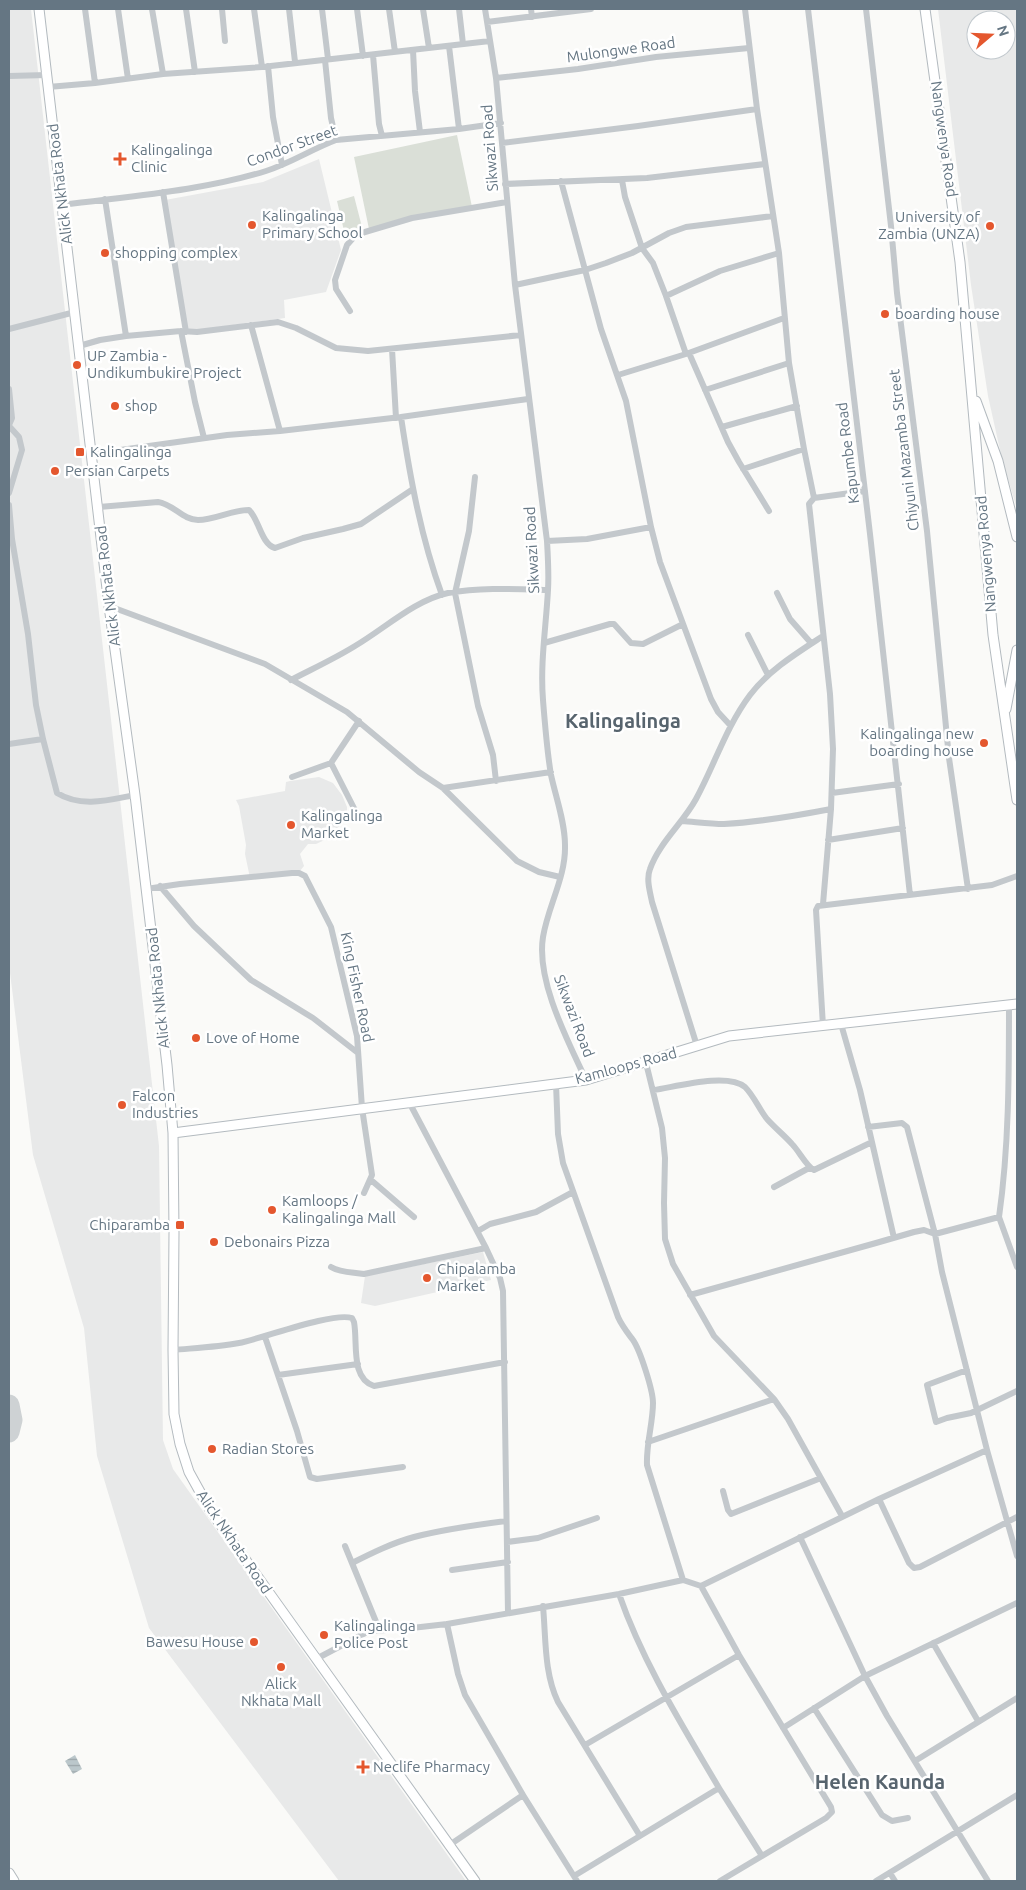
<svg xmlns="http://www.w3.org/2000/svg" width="1026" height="1890" viewBox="0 0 1026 1890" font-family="Ubuntu,sans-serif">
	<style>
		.built { fill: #e8e9e9; fill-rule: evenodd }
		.pitch { fill: #dadfd7 }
		.water { fill: url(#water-rules) }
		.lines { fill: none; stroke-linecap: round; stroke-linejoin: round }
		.taxiway { stroke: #ced2d4; stroke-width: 21 }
		.secondary-casing { stroke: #b3babf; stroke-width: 11 }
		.street { stroke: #c3c8cc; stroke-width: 6 }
		.secondary { stroke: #fff; stroke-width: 9 }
		.poi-dot { fill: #e4572e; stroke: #fff; stroke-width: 2 }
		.labels { text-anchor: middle; stroke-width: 5; stroke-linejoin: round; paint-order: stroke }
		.street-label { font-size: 15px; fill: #657683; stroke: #fff }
		.poi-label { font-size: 15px; fill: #657683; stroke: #fff; text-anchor: start }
		.district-label { font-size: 20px; font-weight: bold; fill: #57646e; stroke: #fff }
	</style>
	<defs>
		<pattern id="water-rules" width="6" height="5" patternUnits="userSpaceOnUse" patternTransform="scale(1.25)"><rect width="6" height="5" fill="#bbc7cb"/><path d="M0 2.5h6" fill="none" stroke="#9ca6aa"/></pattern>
	</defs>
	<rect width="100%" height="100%" fill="#fafaf8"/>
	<path class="built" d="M9,9H31L159,1146L163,1440L173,1469L466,1881H339L149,1628L97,1456L84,1328L33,1155L9,965Z
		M938,9H1017V509L1002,459L988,396L971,285ZM976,20H1006V50H976Z
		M319,159L341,250L326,292L284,300L285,318L188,331L165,200L263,182Z
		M319,777L333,783L342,795L347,807V813L343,822L329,838L316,844H308L300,854L304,866L299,872L250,878L245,854L246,845L239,806L236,800L285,791L286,782L290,781Z
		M483,1252L491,1280L375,1306L361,1303L365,1276Z"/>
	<path class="pitch" d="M457,135L472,207L369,229L354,157Z
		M354,196L363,231L345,235L337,201Z"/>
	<path class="water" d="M75,1755L82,1769L73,1774L65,1761Z"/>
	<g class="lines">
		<path class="taxiway" d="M9,1405L12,1420L9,1432"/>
		<defs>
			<path id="secondary" d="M39,9L109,606L135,795L167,1065L173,1133L174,1233L173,1350L174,1414L180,1444L189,1472L210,1510L475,1881
				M925,9L960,262L993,635L1017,800
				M976,401L998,461L1017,537
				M1006,709L1017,650
				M173,1133L586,1080L729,1036L1017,1004
				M9,1873L14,1881"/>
		</defs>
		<use href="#secondary" class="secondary-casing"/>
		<path class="street" d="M85,9L95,83
			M118,9L128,79
			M152,9L163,74
			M186,9L195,72
			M222,9L225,41
			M254,9L262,67
			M289,9L295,62
			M322,9L328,59
			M357,9L363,56
			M389,9L395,52
			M423,9L429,48
			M459,9L463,44
			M485,9L496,78L515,285L547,541C548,558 549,574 548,590C546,627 540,663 543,700C545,725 547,751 551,775C556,798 565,822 565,845C566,877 548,906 543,937C536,981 568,1041 586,1080
			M531,9L532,17
			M745,9L757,109L779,253L789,363L804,449L814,498
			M808,9L870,534L910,895
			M866,9L891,226L897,293L927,531L949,758L968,889
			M487,22L591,9
			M449,46L459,129
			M413,50L415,91L420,132
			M373,55L379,124L382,136
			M325,60L331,118L336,140
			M268,66L273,117L282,165
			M9,76L47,75
			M496,78L578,69L656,57L749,48
			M48,87L95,83L163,74L262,67L490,41
			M502,143L638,126L757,109
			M622,180L625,197L642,248L653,263L666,296L686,354
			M561,181L601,329L626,401L651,527L660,562L711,699L718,712L730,725
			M505,184L647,178L765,164
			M163,192L186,332
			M105,199L126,336
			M63,205C131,196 201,191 266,171C291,163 312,149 336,140L459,129L501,123
			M515,285L585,270L606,263L632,253L669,233L686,227L773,216
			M666,296L720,271L779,253
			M350,311L336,289L335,280L347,245L354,237L365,232L412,218L507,202
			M251,325L280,431
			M9,329L75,312
			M181,331L195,402L204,438
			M79,346L100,340L126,336L181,331L197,332L278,322L296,328L336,348L368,351L521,335
			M392,349L396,418
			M689,353L728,442L739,462L769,511
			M618,375L686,354L784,318
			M9,389L12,418L9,425
			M705,390L789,363
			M401,417C410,477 421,538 442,595
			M9,426L19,437L22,450L9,493
			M722,427L797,406
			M92,454L227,435L280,431L401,417L528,399
			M743,469L804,449
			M475,477L469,531L455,593L478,706L493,755L496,781
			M9,505L12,539L28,634L36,705L43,739L57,793C81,808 109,800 135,795
			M99,507L158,502C173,504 183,520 198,520C215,520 231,510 249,510C259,519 261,544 275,548L303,538L343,529L361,524L413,489
			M547,541L587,539L651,527
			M777,593L790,619L811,643
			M109,606L265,664L347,712L419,772L443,788L517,861L539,872L560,877
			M748,635L768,675
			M544,643L610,624H614L631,643L643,644L683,624
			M291,680C312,669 334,659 355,646C384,629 415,600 448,593C480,587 516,589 548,590
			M9,744L43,739
			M331,763L357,814
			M292,777L331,763L359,721
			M443,788L551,772
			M832,793L899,784
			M682,821C696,822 710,824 724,824C760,822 795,816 831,809
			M828,840L903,828
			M160,886L194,926L251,980L313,1018L358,1053
			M146,889L180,884L292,873H299L305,876L331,927L357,1036L362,1108L372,1175L364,1193
			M823,904L831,809L833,749L830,694L809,504L814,498L865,491
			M841,1024L860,1090L894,1238
			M823,1026L816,910L818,906L992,885L1017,876
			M697,1046L652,902C650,892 646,879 650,869C659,843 683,823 696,799C715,764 726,727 750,695C769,670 797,653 823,636
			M646,1063L662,1128L665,1158L664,1203L665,1239L673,1264L714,1336L774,1399L788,1419L842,1516
			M556,1084L558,1134L563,1163L618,1317C622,1326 627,1332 633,1340C640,1350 653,1390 653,1403C653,1423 646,1444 647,1465L683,1580
			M654,1090C675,1087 727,1072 745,1087C754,1096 759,1109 767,1119C775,1128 784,1135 792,1144C799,1151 807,1167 814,1170L872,1142
			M409,1102L486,1248L500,1278L503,1291L508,1613
			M868,1127L902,1123L907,1127L935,1234L942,1272L987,1450L1017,1556
			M371,1180L414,1217
			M774,1187L809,1168
			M999,1217L1017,1267
			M478,1231L490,1224L536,1212L573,1192
			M331,1267C341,1273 353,1272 364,1274L486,1248
			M690,1295L876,1243L914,1232L924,1230L935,1234L999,1217C1009,1147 1009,1075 1009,1005
			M265,1337L297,1431L310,1477L317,1479L403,1467
			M173,1350C195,1348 217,1347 239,1343C264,1338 332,1312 352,1318L354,1322C358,1343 350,1378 374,1386L505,1362
			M967,1370L927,1385L936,1422L947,1418L971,1413L1017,1391
			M278,1375L358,1364
			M648,1442L774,1399
			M723,1491L728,1510L731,1514L821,1478
			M879,1499L909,1563L914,1568L920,1567L1017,1517
			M800,1537L865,1676L887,1716L988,1881
			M507,1542L538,1538L597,1518
			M345,1546L379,1629
			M352,1563C372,1553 392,1543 414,1537C444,1529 475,1525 506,1521
			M452,1570L508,1562
			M701,1586L739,1655L831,1807L832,1812L826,1818L720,1881
			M619,1594C643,1663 682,1725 719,1788
			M543,1606C546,1639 544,1673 558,1702L640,1836
			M447,1624L458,1674L465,1695L523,1795L577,1881
			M933,1643L978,1721
			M316,1659L369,1631L403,1629L447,1624L619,1594L683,1580L701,1586L879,1499L987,1450
			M814,1708L882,1815L892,1821L908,1818
			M783,1728L865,1676L1017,1603
			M585,1745L739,1655
			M915,1761L1017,1698
			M448,1846L523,1795
			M890,1873L895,1881
			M574,1876L719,1788L762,1856
			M876,1881L1017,1795"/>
		<use href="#secondary" class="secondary"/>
	</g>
	<g class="poi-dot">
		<path d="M117.5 151.5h5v5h5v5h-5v5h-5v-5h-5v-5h5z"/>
		<circle cx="252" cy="225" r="5"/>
		<circle cx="990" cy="226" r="5"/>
		<circle cx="105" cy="253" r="5"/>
		<circle cx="885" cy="314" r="5"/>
		<circle cx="77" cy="365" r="5"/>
		<circle cx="115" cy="406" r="5"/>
		<rect x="75" y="447" width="10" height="10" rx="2.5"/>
		<circle cx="55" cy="471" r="5"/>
		<circle cx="984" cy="743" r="5"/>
		<circle cx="291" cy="825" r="5"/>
		<circle cx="196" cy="1038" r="5"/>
		<circle cx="122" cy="1105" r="5"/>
		<circle cx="272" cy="1210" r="5"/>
		<rect x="175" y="1220" width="10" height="10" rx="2.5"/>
		<circle cx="214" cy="1242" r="5"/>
		<circle cx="427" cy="1278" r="5"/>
		<circle cx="212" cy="1449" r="5"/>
		<circle cx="324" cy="1635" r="5"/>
		<circle cx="254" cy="1642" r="5"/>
		<circle cx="281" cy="1667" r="5"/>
		<path d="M360.5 1759.5h5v5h5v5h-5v5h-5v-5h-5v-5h5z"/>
	</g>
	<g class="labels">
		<g class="street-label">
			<text transform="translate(621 50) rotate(-8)" y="5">Mulongwe Road</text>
			<text transform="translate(944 139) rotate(82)" y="5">Nangwenya Road</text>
			<text transform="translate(292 146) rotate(-20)" y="5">Condor Street</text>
			<text transform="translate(490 148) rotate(-94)" y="5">Sikwazi Road</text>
			<text transform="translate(60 184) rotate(-97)" y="5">Alick Nkhata Road</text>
			<text transform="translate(904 450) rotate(-97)" y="5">Chiyuni Mazamba Street</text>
			<text transform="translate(848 453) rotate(-97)" y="5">Kapumbe Road</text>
			<text transform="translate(532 550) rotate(-93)" y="5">Sikwazi Road</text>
			<text transform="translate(986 554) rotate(-95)" y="5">Nangwenya Road</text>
			<text transform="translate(108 586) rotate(-97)" y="5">Alick Nkhata Road</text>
			<text transform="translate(357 987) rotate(78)" y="5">King Fisher Road</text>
			<text transform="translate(158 988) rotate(-96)" y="5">Alick Nkhata Road</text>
			<text transform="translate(574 1016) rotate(69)" y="5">Sikwazi Road</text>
			<text transform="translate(626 1066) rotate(-15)" y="5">Kamloops Road</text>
			<text transform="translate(234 1542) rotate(56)" y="5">Alick Nkhata Road</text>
		</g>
		<g class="poi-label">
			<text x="131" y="155">Kalingalinga<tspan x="131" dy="17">Clinic</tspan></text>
			<text x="262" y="221">Kalingalinga<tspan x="262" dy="17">Primary School</tspan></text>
			<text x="980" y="222" text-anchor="end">University of<tspan x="980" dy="17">Zambia (UNZA)</tspan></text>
			<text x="115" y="258">shopping complex</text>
			<text x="895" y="319">boarding house</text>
			<text x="87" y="361">UP Zambia -<tspan x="87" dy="17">Undikumbukire Project</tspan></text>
			<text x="125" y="411">shop</text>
			<text x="90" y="457">Kalingalinga</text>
			<text x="65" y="476">Persian Carpets</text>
			<text x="974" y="739" text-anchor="end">Kalingalinga new<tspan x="974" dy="17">boarding house</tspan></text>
			<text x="301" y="821">Kalingalinga<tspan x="301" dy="17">Market</tspan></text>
			<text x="206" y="1043">Love of Home</text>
			<text x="132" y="1101">Falcon<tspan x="132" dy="17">Industries</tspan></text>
			<text x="282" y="1206">Kamloops /<tspan x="282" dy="17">Kalingalinga Mall</tspan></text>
			<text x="170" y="1230" text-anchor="end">Chiparamba</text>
			<text x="224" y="1247">Debonairs Pizza</text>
			<text x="437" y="1274">Chipalamba<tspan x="437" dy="17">Market</tspan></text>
			<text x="222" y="1454">Radian Stores</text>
			<text x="334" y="1631">Kalingalinga<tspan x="334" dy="17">Police Post</tspan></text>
			<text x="244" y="1647" text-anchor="end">Bawesu House</text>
			<text x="281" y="1689" text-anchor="middle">Alick<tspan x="281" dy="17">Nkhata Mall</tspan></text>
			<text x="373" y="1772">Neclife Pharmacy</text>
		</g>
		<g class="district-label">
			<text x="623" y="728">Kalingalinga</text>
			<text x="880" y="1789">Helen Kaunda</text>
		</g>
	</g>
	<rect width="1026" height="1890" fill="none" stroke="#657683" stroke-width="20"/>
	<g transform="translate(991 35) rotate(71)"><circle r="24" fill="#ffffff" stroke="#c1c8cd"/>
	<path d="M0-4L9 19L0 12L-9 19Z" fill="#e4572e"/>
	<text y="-8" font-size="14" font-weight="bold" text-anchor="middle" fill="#657683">N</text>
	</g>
</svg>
